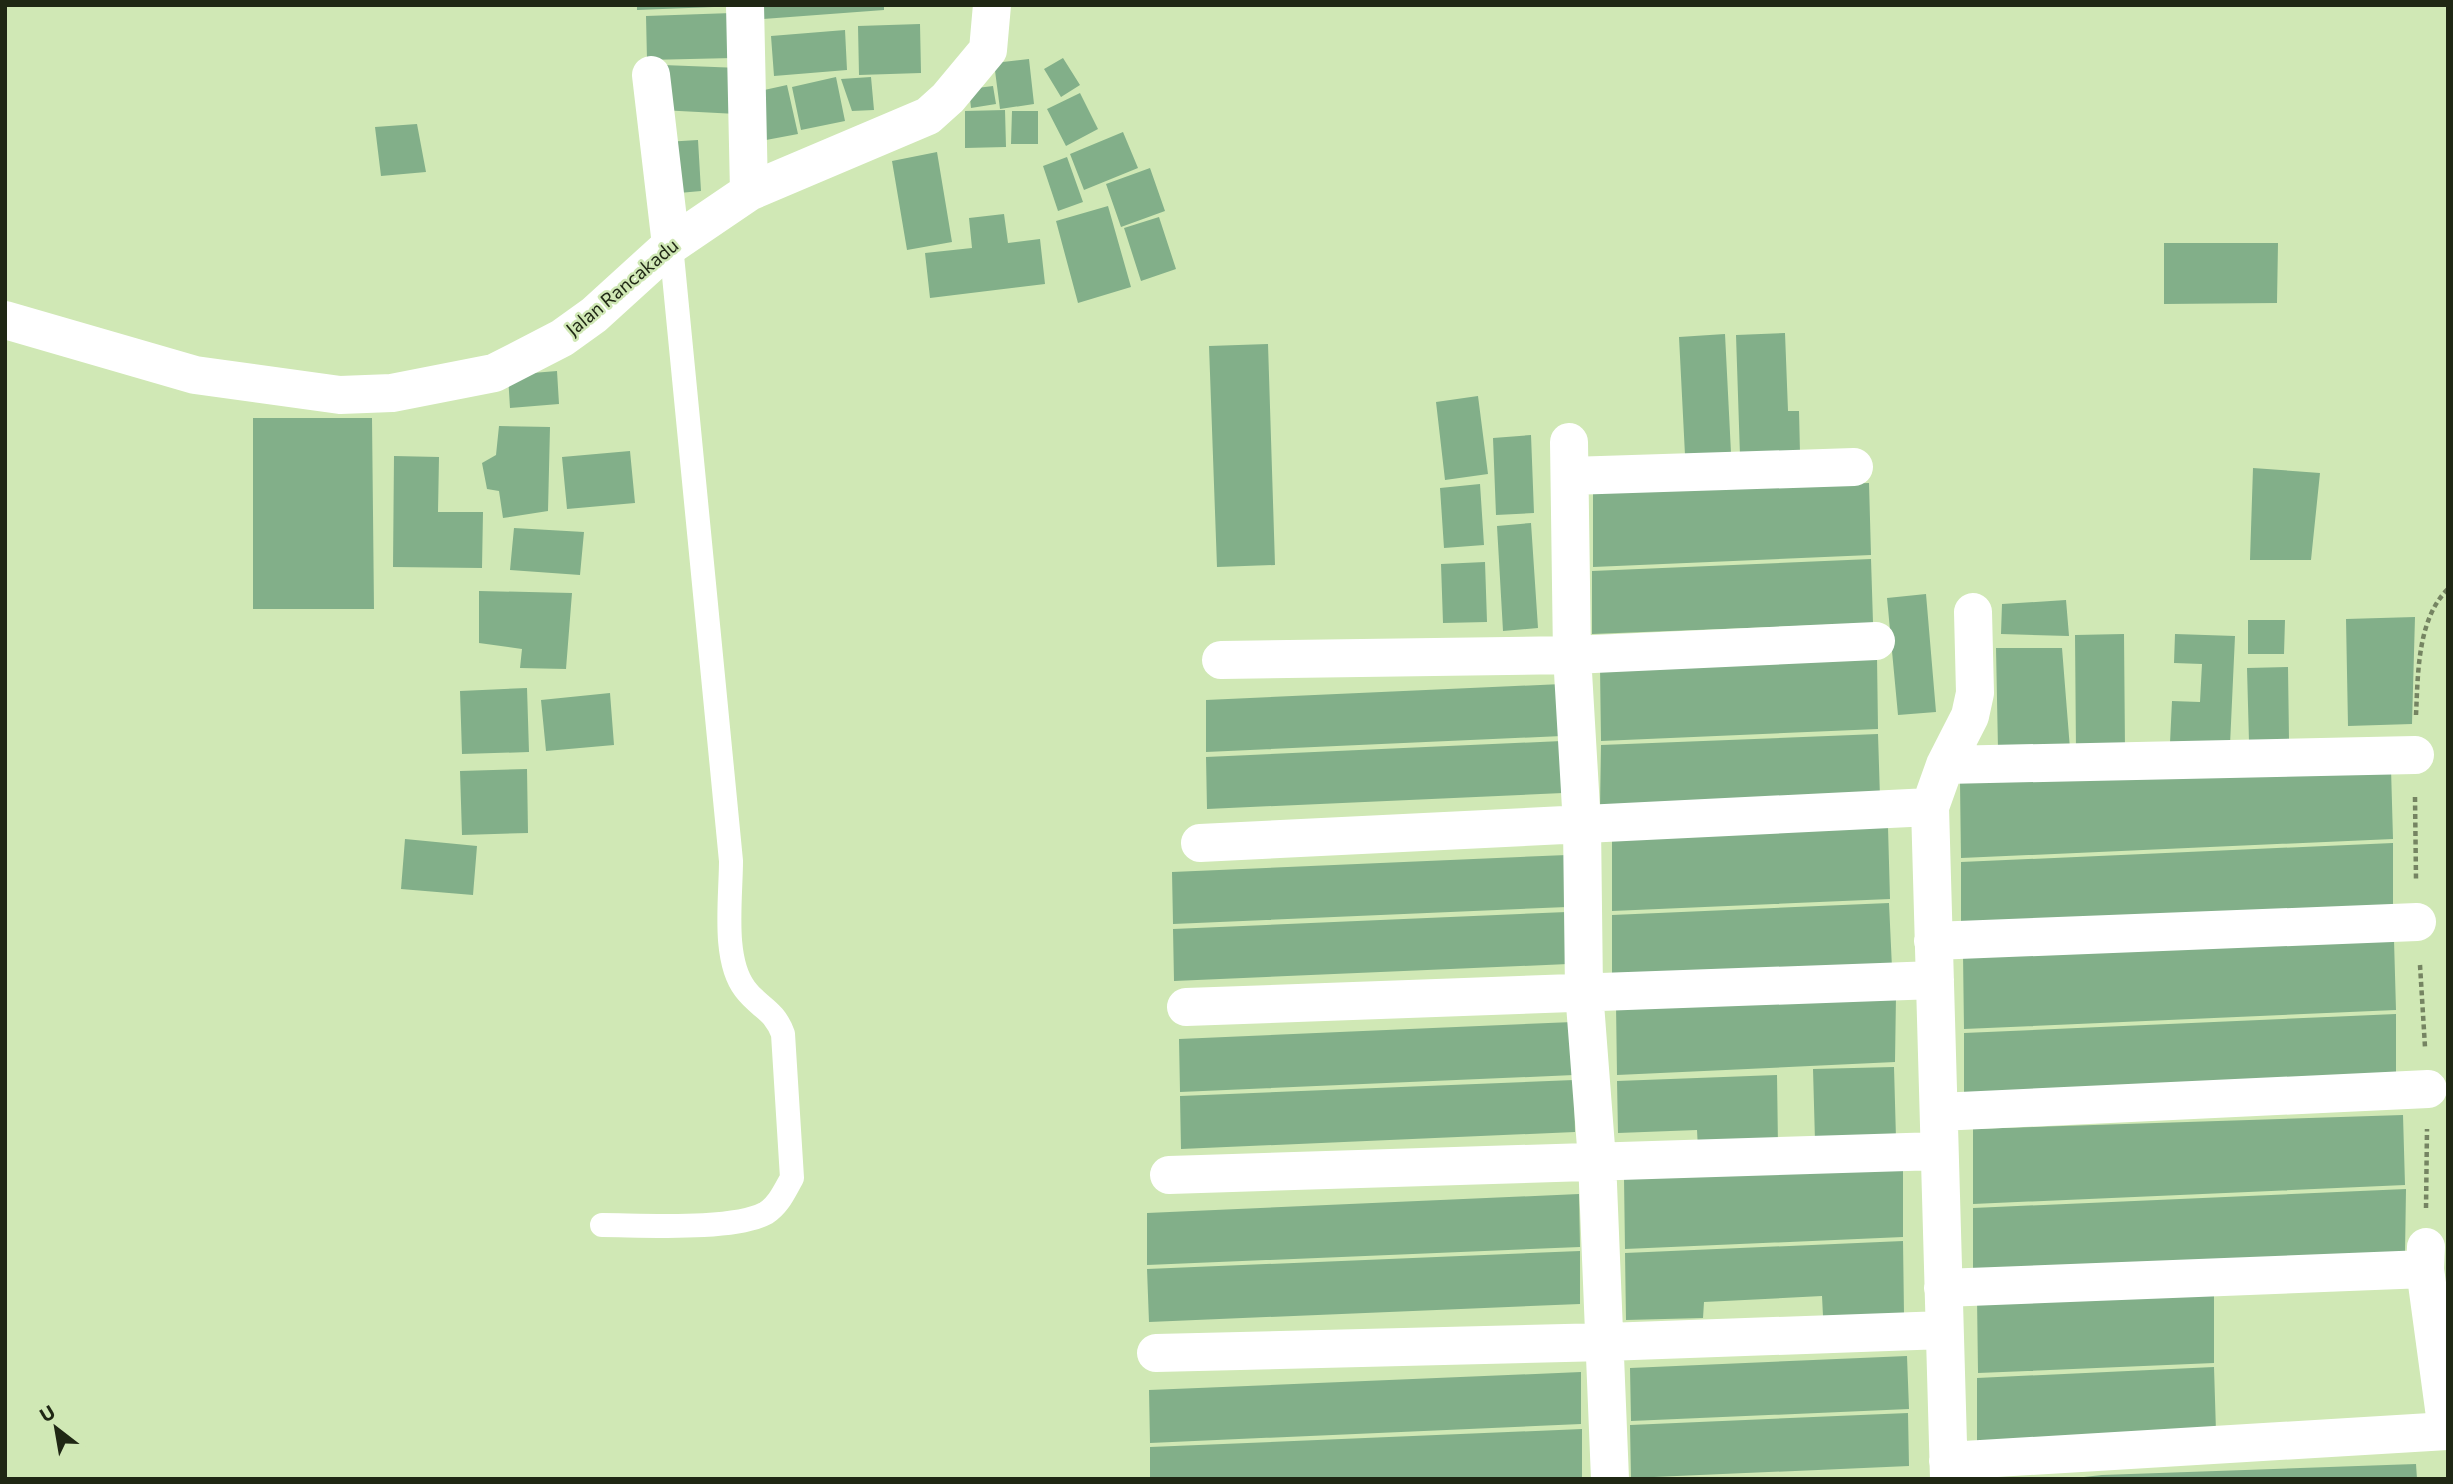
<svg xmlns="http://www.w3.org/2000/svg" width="2453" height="1484" viewBox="0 0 2453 1484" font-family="Commissioner,sans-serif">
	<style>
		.building { fill: #82af89 }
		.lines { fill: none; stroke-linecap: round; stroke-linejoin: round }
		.path { stroke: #758462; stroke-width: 4.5; stroke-dasharray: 5 3.5; stroke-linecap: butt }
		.lane { stroke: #fff; stroke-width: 24 }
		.street { stroke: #fff; stroke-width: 38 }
		.labels { text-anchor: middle; stroke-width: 5; stroke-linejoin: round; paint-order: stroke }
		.street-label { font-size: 19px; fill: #1f2714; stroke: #d0e8b5 }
	</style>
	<rect width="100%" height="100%" fill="#d0e8b5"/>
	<path class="building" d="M637,5H714V7L637,10Z
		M762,5H884V10L763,19Z
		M732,13L733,58L647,60L646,16Z
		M920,24L921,73L859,75L858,26Z
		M845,30L847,70L774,76L771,36Z
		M1063,58L1080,85L1061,97L1044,69Z
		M1029,59L1034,104L1000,109L994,63Z
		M663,65L740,68L737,114L660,110Z
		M836,77L845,121L801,130L792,87Z
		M871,77L874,110L852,111L841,79Z
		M787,85L798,134L761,141L750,93Z
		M993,86L996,104L971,108L969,89Z
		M1080,93L1098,129L1066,146L1047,109Z
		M1005,110L1006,147L965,148V111Z
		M1012,111H1038V144H1011Z
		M417,124L426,172L381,176L375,127Z
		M1123,132L1138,168L1084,190L1070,154Z
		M698,140L701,191L668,194L665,142Z
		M937,152L952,242L907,250L892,161Z
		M1067,157L1083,202L1058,211L1043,166Z
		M1150,168L1165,211L1121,227L1106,184Z
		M1108,206L1131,287L1078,303L1056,221Z
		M1004,214L1008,243L1040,239L1045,284L930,298L925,253L972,248L969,218Z
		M1159,217L1176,269L1141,281L1124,228Z
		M2164,243H2278L2277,303L2164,304Z
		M1785,333L1788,411H1799L1800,453L1740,456L1736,335Z
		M1725,334L1731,453L1685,455L1679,337Z
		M1268,344L1275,565L1217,567L1209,346Z
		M557,371L559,404L510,408L508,375Z
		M1478,396L1488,474L1445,480L1436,402Z
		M253,418H372L374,609H253Z
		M499,426L550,427L548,511L503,518L499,491L487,489L482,463L496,455Z
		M1531,435L1534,513L1496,515L1493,438Z
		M630,451L635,503L567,509L562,457Z
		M394,456L439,457L438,512H483L482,568L393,567Z
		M2253,468L2320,473L2311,560H2250Z
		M1869,483L1871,555L1593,567V492Z
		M1480,484L1484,545L1444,548L1440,488Z
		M1531,523L1538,628L1503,631L1497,526Z
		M514,528L584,532L580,575L510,570Z
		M1871,559L1873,623L1592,634V571Z
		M1485,562L1487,622L1443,623L1441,564Z
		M479,591L572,593L566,669L520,668L522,649L479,643Z
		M1926,594L1936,712L1898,715L1887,598Z
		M2066,600L2069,636L2001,634L2002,604Z
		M2415,617L2412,724L2348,726L2346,619Z
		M2248,620H2285L2284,654H2248Z
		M2124,634L2125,751L2076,752L2075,635Z
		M2175,634L2235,636L2230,745L2170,743L2172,701L2200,702L2202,664L2174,663Z
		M1996,648H2062L2070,749L1998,750Z
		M1877,657L1878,729L1601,741L1600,667Z
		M2288,667L2289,740L2249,742L2247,668Z
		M1562,684V736L1206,752V700Z
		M527,688L529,752L462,754L460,691Z
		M610,693L614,745L546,751L541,700Z
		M1878,734L1880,798L1600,809L1601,745Z
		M1562,741L1563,793L1207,809L1206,757Z
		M2391,768L2393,839L1961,858L1960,783Z
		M527,769L528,833L462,835L460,771Z
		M1888,827L1890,899L1612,911V837Z
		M405,839L477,846L473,895L401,889Z
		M2393,843V908L1961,925V862Z
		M1567,855V907L1173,924L1172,872Z
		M1889,903L1892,968L1612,978V915Z
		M1567,912L1568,964L1174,981L1173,929Z
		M2394,940L2396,1010L1964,1029L1963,954Z
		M1896,995L1895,1062L1617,1075L1616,1004Z
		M2396,1014V1079L1964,1096V1033Z
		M1573,1022L1574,1075L1180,1092L1179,1039Z
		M1894,1067L1896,1139L1815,1141L1813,1069Z
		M1777,1075L1778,1147L1698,1149L1697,1130L1618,1133L1617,1081Z
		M1574,1080L1575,1132L1181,1149L1180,1096Z
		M2403,1115L2405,1185L1973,1204V1129Z
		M1903,1168V1237L1625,1249L1624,1178Z
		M2406,1189L2405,1254L1973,1271V1208Z
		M1579,1194L1580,1247L1147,1265V1213Z
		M1903,1241L1904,1314L1823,1316L1822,1296L1704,1302L1703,1318L1626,1320L1625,1253Z
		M1580,1251V1304L1149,1322L1147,1269Z
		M2214,1291V1363L1978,1373L1977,1298Z
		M1907,1356L1909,1409L1631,1421L1630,1368Z
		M2214,1367L2216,1432L1977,1441V1378Z
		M1581,1372V1424L1150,1443L1149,1390Z
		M1908,1413L1909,1466L1631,1478L1630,1425Z
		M1582,1429V1479H1150V1447Z
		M2416,1464L2417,1479H2066L2102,1475Z"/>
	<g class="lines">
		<path class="path" d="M2416,715C2418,675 2417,619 2448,589
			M2415,797L2416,879
			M2420,965L2425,1047
			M2426,1208L2427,1129"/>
		<path class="lane" d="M602,1225C642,1225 733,1231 766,1213C779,1205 785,1190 792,1178L783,1034C774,1009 759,1008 745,989C722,959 731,898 731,861L671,245"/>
		<path class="street" d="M745,5L749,192
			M651,75L671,245
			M5,320L195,375L340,395L392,393L494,373L562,338L594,315L671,245L749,192L928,116L948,98L988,50L992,5
			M1569,442L1572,655L1582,825L1584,991L1597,1160L1610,1479
			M1570,476L1854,467
			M1221,660L1572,655L1876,641
			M1945,765L2415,755
			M1200,843L1930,807
			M1933,941L2417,922
			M1186,1007L1935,980
			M1939,1112L2428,1089
			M1169,1175L1939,1151
			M1943,1288L2425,1269
			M1156,1353L1606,1342L1944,1330
			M1948,1461L2447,1431L2425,1269L2426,1247
			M1949,1479L1930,807L1945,765L1970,716L1975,693L1973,612"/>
	</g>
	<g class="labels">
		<g class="street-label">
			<text transform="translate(622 287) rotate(-40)" y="7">Jalan Rancakadu</text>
		</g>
	</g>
	<rect width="2453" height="1484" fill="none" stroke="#1f2714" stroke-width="14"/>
	<g transform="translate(56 1428) rotate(329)" stroke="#d0e8b5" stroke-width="5" paint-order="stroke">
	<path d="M0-5L12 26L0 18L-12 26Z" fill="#1f2714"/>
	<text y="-10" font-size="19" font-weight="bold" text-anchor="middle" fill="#1f2714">U</text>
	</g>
</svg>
